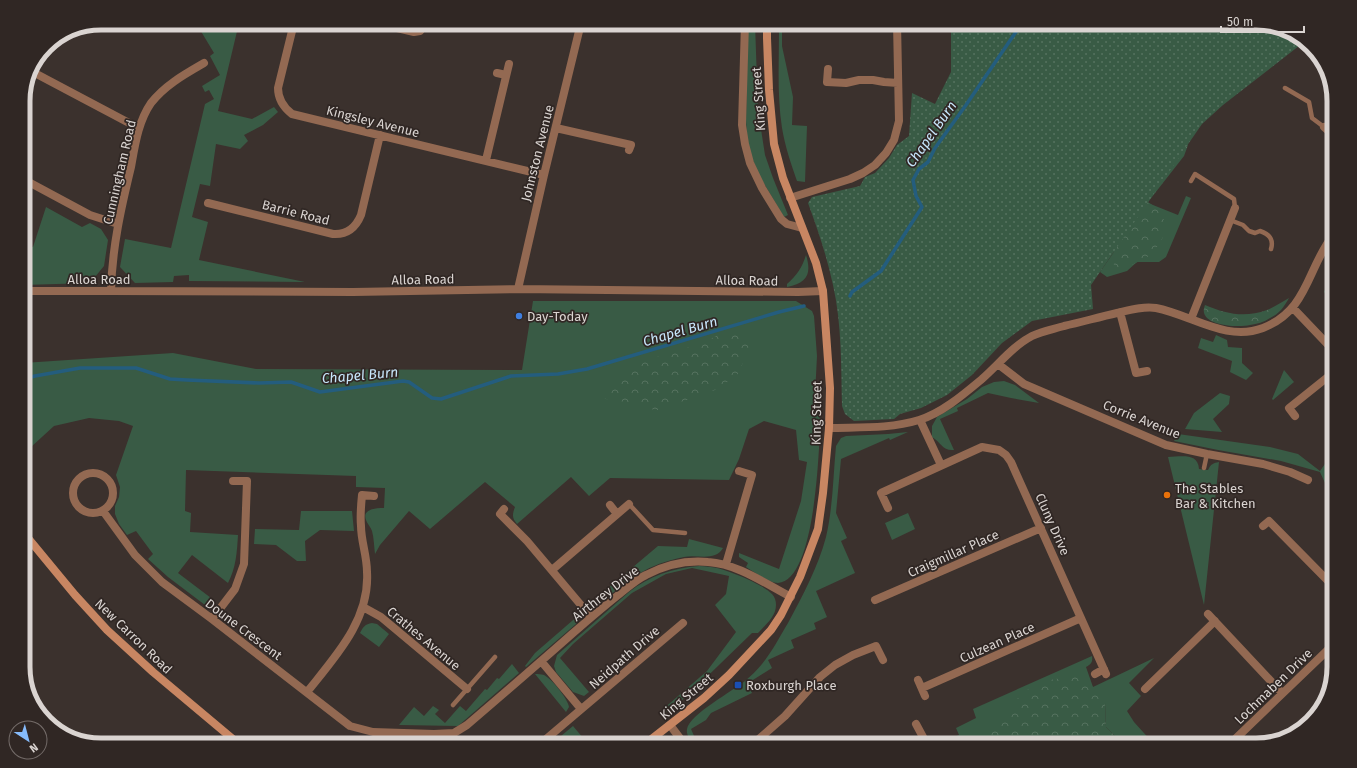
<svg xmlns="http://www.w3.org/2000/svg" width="1357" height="768" viewBox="0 0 1357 768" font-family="'Fira Sans',sans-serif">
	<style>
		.green { fill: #395b45 }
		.forest { fill: url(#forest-crowns) }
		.park { fill: url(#park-dots) }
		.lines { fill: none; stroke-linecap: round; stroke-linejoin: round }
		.stream { stroke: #245d7e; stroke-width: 3.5 }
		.service { stroke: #936952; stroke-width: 4.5 }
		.minor { stroke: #936952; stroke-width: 8 }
		.secondary { stroke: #c88662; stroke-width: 8 }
		.shop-dot { fill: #3f7fe0; stroke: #302724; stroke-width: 1.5 }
		.food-dot { fill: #e8710a; stroke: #302724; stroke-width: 1.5 }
		.transit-dot { fill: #1a4fb4; stroke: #302724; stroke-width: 1.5 }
		.labels { text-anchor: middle; stroke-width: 3.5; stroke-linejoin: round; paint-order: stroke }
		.street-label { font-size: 13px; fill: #dad4d1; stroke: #302724 }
		.poi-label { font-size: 13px; fill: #dad4d1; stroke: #302724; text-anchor: start }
		.water-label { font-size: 14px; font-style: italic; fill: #c7e6fb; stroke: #302724 }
		.rim { fill: none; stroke: #dad4d1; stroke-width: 5 }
	</style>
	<defs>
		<pattern id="forest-crowns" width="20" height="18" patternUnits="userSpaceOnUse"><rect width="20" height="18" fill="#395b45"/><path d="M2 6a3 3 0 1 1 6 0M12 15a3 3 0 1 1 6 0" fill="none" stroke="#55725f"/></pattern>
		<pattern id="park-dots" width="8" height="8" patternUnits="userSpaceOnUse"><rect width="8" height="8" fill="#395b45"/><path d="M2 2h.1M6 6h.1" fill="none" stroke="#55725f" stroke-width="1.8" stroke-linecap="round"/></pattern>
	</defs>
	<rect width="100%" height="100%" fill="#3b312d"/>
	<path class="green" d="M196,23H239L218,111L252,119L274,107L278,112L263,125L244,135L248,141L240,149L216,144L210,186L200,184L192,217L208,222L199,260L305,282L189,281V275L174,276L173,282L135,283L120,267L125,239L171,248L205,104L214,99L209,90L205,92L202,86L220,75L210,56L214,53Z
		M748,23H755L758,110L765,155L773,178L788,215L784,217L760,177L751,156L747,140L746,120Z
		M779,29H782V46L793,97L792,125L807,126L805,182L797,181C791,164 785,146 782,128C777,96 779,62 779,29Z
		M1186,196L1191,198L1166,257L1159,262H1137L1127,271L1107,277L1100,272L1148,203L1178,215Z
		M46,207L82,227L90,223L101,229L108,240L104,266L90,283L23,285V245L33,247Z
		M806,255C812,274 807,283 787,287V284C797,275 802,268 806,255Z
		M1332,275L1334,276V302L1324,292Z
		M533,301H796L812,311L814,316L817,356L815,395H821C820,427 819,580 778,583C769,583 754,572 746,567L748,563L739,557V553L779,569L801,501L807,462L799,460L796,430L764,421L749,429L739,459L729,480L610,478L589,496L571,477L517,524C512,518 512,515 515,507L485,482L430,529L409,511L380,545L375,554C374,547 374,538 372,531C371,527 367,524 366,520C362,509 376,508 384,508L385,488L356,487V476L186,470L185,511L191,513L190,532L238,535C237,552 236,568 228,583L192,555L178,573L215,601L210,604L205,605L168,577L148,559L153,554L136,531L127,535L119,524L115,514V506L119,497L120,487L116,475L133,426L119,421L89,418L54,426L31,447L26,515L23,513V363L173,353L256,369L522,370Z
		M1216,335L1227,340L1228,347L1242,348V363L1253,373L1246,380L1230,372L1232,361L1198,348L1201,338L1213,342Z
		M1284,370L1294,382L1273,400L1272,399Z
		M1004,381L1015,385L1039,403L1011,398L988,393L957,408L958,411L940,419L954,450C942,451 941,442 932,437V426L937,417L967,399L982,387L994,382Z
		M1220,393L1230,396L1229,404L1213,419L1222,432L1185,429L1194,413Z
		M908,432L890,440L889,438L841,459L836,513L847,538L841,541L855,573L816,591L827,617L814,623L816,629L791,640L794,648L768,660L772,668L748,683L752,693L711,713L706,720L691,729L698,745H694C690,740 686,735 687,729C690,714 733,691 745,681C751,676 757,670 762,664C772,652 780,636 788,623C803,595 818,567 826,537C833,507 833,477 836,446L841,438L846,436L888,434Z
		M1178,434L1270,447L1298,454L1320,471L1334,451V470L1325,483L1320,472L1281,461L1218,450L1174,441Z
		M1168,457C1180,457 1198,452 1199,469L1208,470C1211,464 1213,463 1219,462L1204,605Z
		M301,511H352L354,531L320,530L305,541L306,561H297L276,545L254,544L255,529L299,530Z
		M908,513L915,529L892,540L885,523Z
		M689,539L723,548C715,562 697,554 684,557C646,565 632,577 604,600C598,604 594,604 587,602L590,599H595L658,546L687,547Z
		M699,566C705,566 711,567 717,568C730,571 764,585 772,594C775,597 776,601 776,605C776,617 765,625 758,633H752L686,697L665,713L662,710L707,671L736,632L715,605L726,594L729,576L692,568L666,574L632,593L573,644L560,658L589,692L584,696L573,692L556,672L554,666L557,655L629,592C650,576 672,568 699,566Z
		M580,614L576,624L526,667L525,666L535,653Z
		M372,623L377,624L389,634L379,647L360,633C363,627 365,624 372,623Z
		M1092,656C1093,662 1091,664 1086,667L1093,687L1154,658L1129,683L1141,696L1127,711L1134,722L1153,743L1148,745H1115L1116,742L1115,736L1106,727L1105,703L991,741L993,745H951L946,741L959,735L956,728L976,718L973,709Z
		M512,664L519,673L458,726L399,725L414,707L424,716L433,706L439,710L435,714L445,723L460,706L466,711L485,689L487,690L497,678L499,679Z
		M535,674C538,674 541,674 544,675C552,679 568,699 569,707L566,712Z
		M573,726L589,745H569L561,736Z
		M359,736L381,737L386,740C375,749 368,746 358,738Z"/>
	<path class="forest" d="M1181,138L1188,145L1184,156L1148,202L1161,211L1166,227L1161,242L1149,256L1128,267L1114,268L1113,223Z
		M1289,298C1284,307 1279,314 1270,318C1264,322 1257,324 1250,325C1238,328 1196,326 1205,305C1226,314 1245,318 1267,310C1274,307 1282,302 1289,298Z
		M739,332L745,334L750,343L739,373L729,381L715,390L658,410L640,408L625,402L606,399L600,395V392L602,389L626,376L647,360L703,343L720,334Z
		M1083,674L1105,703L1106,727L1115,736L1116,742L1115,745H993L991,741V730L1023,692L1045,681Z"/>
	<path class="park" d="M951,23H1256L1295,33L1304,42L1223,105L1202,124L1091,285L1093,309L1032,321L1002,343L972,375L947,395L921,408L900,414L894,419L854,421L845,414L842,406C841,366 842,325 833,285C827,257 818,230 808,203L812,197L860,186L865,177L875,173L889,158L897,145L909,136L912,93L935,104L951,72Z"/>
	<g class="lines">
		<path class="stream" d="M850,296L852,292L881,271L922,207L916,196L913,180L919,169L928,162L935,148L966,105L1022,23
			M23,379L35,376L80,368H136L170,379L187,380L259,383L291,382L320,392L403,381L409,382L432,398L441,399L511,376L558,374L587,369L779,312L804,306"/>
		<path class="service" d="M1285,88L1309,102L1312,118L1324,127
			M1191,181L1195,174L1234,199L1235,208
			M1230,220L1243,225L1249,231L1255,233L1260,231C1269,234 1274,239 1271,249
			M1204,468L1207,454
			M629,504L653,530L685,533
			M453,705L495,657"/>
		<path class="minor" d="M294,23L278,88C278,99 283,107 292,114L544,175
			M376,23L414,32L420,31L423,27L424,23
			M745,23L742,125L745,144L750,163L762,188L781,219L787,224L802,228
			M828,69L827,82L846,83L859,80H873L884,82L898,83
			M29,70L131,124L140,126
			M497,73L506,75
			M1324,127L1332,134L1334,138
			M556,128L631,145L629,150
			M486,160L509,64
			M23,179L90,215L118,224
			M790,198L850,179L863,173L875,165L886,153L894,140L899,121L897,23
			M208,203L333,234C347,235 356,227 361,215L380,135
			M518,289L544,175L581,23
			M23,291H111L353,292L518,289L798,292L823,291
			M111,291C112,248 121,208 131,167C135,145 138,122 151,103C165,85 185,74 204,63
			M1293,308L1334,351
			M1120,312L1136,373L1147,371
			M1191,319L1235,208
			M998,364L1024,384L1166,445L1207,454L1263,464L1290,472L1308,480
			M1295,416L1289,408L1334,372
			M920,420L941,465
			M829,428C859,427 890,429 919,420C942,413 964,394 982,379C999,364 1013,346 1032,336C1042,331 1054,329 1064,326C1082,322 1099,317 1117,313C1130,310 1143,306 1156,308C1192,315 1226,342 1263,328C1309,310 1307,267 1334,234
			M73 493a20 20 0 1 1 40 0a20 20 0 1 1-40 0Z
			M610,505L617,514
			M888,508L881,493L982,447L999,450L1006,455L1011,462L1106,674
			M504,509L500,514L527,541L591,617
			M103,511L135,555L162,582L212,619L350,726L373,732L434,734L454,733L467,725C502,695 538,664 573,633C587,621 602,608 617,596C626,589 635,580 646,575C665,565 687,560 708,562C738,564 764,583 791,597
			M1263,526L1269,521L1334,587
			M726,564L752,475L739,471
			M552,570L629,504
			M875,600L1041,528
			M363,607L381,617L467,689
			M1208,614L1282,693
			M212,619L235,589L244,564L247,481H233
			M541,661L581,709
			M1095,674L1104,669
			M918,680L925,696
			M922,688L1081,618
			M1145,689L1215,621
			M307,692C335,657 370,620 367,572C367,556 361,541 361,526C360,516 361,505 362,495L374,496
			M670,725L685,745
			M393,733L395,745
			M433,745L434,734
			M539,745L683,623
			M752,745L785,716L820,677L835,665L853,655L876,646L883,660
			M911,745L923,737L916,724
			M1229,745L1334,644"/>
		<path class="secondary" d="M23,532L75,595L107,630L153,672L240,745
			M644,745L704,698L729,675L771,630L781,615L800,577L818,529L823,493L829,428L830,388L823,291L816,263L783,178L774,144L769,90L767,38V23"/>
	</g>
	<circle class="shop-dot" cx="519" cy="316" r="4"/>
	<circle class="food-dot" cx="1167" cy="495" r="4"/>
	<rect class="transit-dot" x="734" y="681" width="8" height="8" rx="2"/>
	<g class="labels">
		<g class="street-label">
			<text transform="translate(758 99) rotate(-94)" y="5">King Street</text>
			<text transform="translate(373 121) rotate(14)" y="5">Kingsley Avenue</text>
			<text transform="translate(537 153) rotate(-76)" y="5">Johnston Avenue</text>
			<text transform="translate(119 172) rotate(-77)" y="5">Cunningham Road</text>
			<text transform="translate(296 212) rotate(14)" y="5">Barrie Road</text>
			<text x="99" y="284">Alloa Road</text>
			<text transform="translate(423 279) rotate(-1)" y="5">Alloa Road</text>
			<text transform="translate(747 280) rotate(1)" y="5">Alloa Road</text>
			<text transform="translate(816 413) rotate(-89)" y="5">King Street</text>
			<text transform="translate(1142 419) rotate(22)" y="5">Corrie Avenue</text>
			<text transform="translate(1053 524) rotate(66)" y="5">Cluny Drive</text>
			<text transform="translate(953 553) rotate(-24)" y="5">Craigmillar Place</text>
			<text transform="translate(605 593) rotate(-38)" y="5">Airthrey Drive</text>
			<text transform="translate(244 629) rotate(37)" y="5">Doune Crescent</text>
			<text transform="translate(134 636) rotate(44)" y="5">New Carron Road</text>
			<text transform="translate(424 638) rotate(40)" y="5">Crathes Avenue</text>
			<text transform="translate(997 642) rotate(-24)" y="5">Culzean Place</text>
			<text transform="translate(624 657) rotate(-41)" y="5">Neidpath Drive</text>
			<text transform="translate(1273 686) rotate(-44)" y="5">Lochmaben Drive</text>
			<text transform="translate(686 696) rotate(-40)" y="5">King Street</text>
		</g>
		<g class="poi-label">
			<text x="527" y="321">Day-Today</text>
			<text x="1175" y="493">The Stables<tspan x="1175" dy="15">Bar &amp; Kitchen</tspan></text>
			<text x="746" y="690">Roxburgh Place</text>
		</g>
		<g class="water-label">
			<text transform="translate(931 134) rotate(-55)" y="5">Chapel Burn</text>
			<text transform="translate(680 331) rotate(-16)" y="5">Chapel Burn</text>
			<text transform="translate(360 375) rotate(-5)" y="5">Chapel Burn</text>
		</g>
	</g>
	<path d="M0 0H1357V768H0ZM101 30H1256A71 71 0 0 1 1327 101V667A71 71 0 0 1 1256 738H101A71 71 0 0 1 30 667V101A71 71 0 0 1 101 30Z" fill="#302724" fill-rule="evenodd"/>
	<path class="rim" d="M101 30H1256A71 71 0 0 1 1327 101V667A71 71 0 0 1 1256 738H101A71 71 0 0 1 30 667V101A71 71 0 0 1 101 30Z"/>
	<g transform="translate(28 740) rotate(144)"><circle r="19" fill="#302724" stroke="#746c69"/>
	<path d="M0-3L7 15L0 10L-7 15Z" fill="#86bbfb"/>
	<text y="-6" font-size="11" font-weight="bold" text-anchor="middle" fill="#dad4d1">N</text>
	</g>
	<path d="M1221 26v6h83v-6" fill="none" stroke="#dad4d1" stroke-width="2"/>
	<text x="1227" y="26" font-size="12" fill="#dad4d1" stroke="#302724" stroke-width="3" paint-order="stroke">50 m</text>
</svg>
